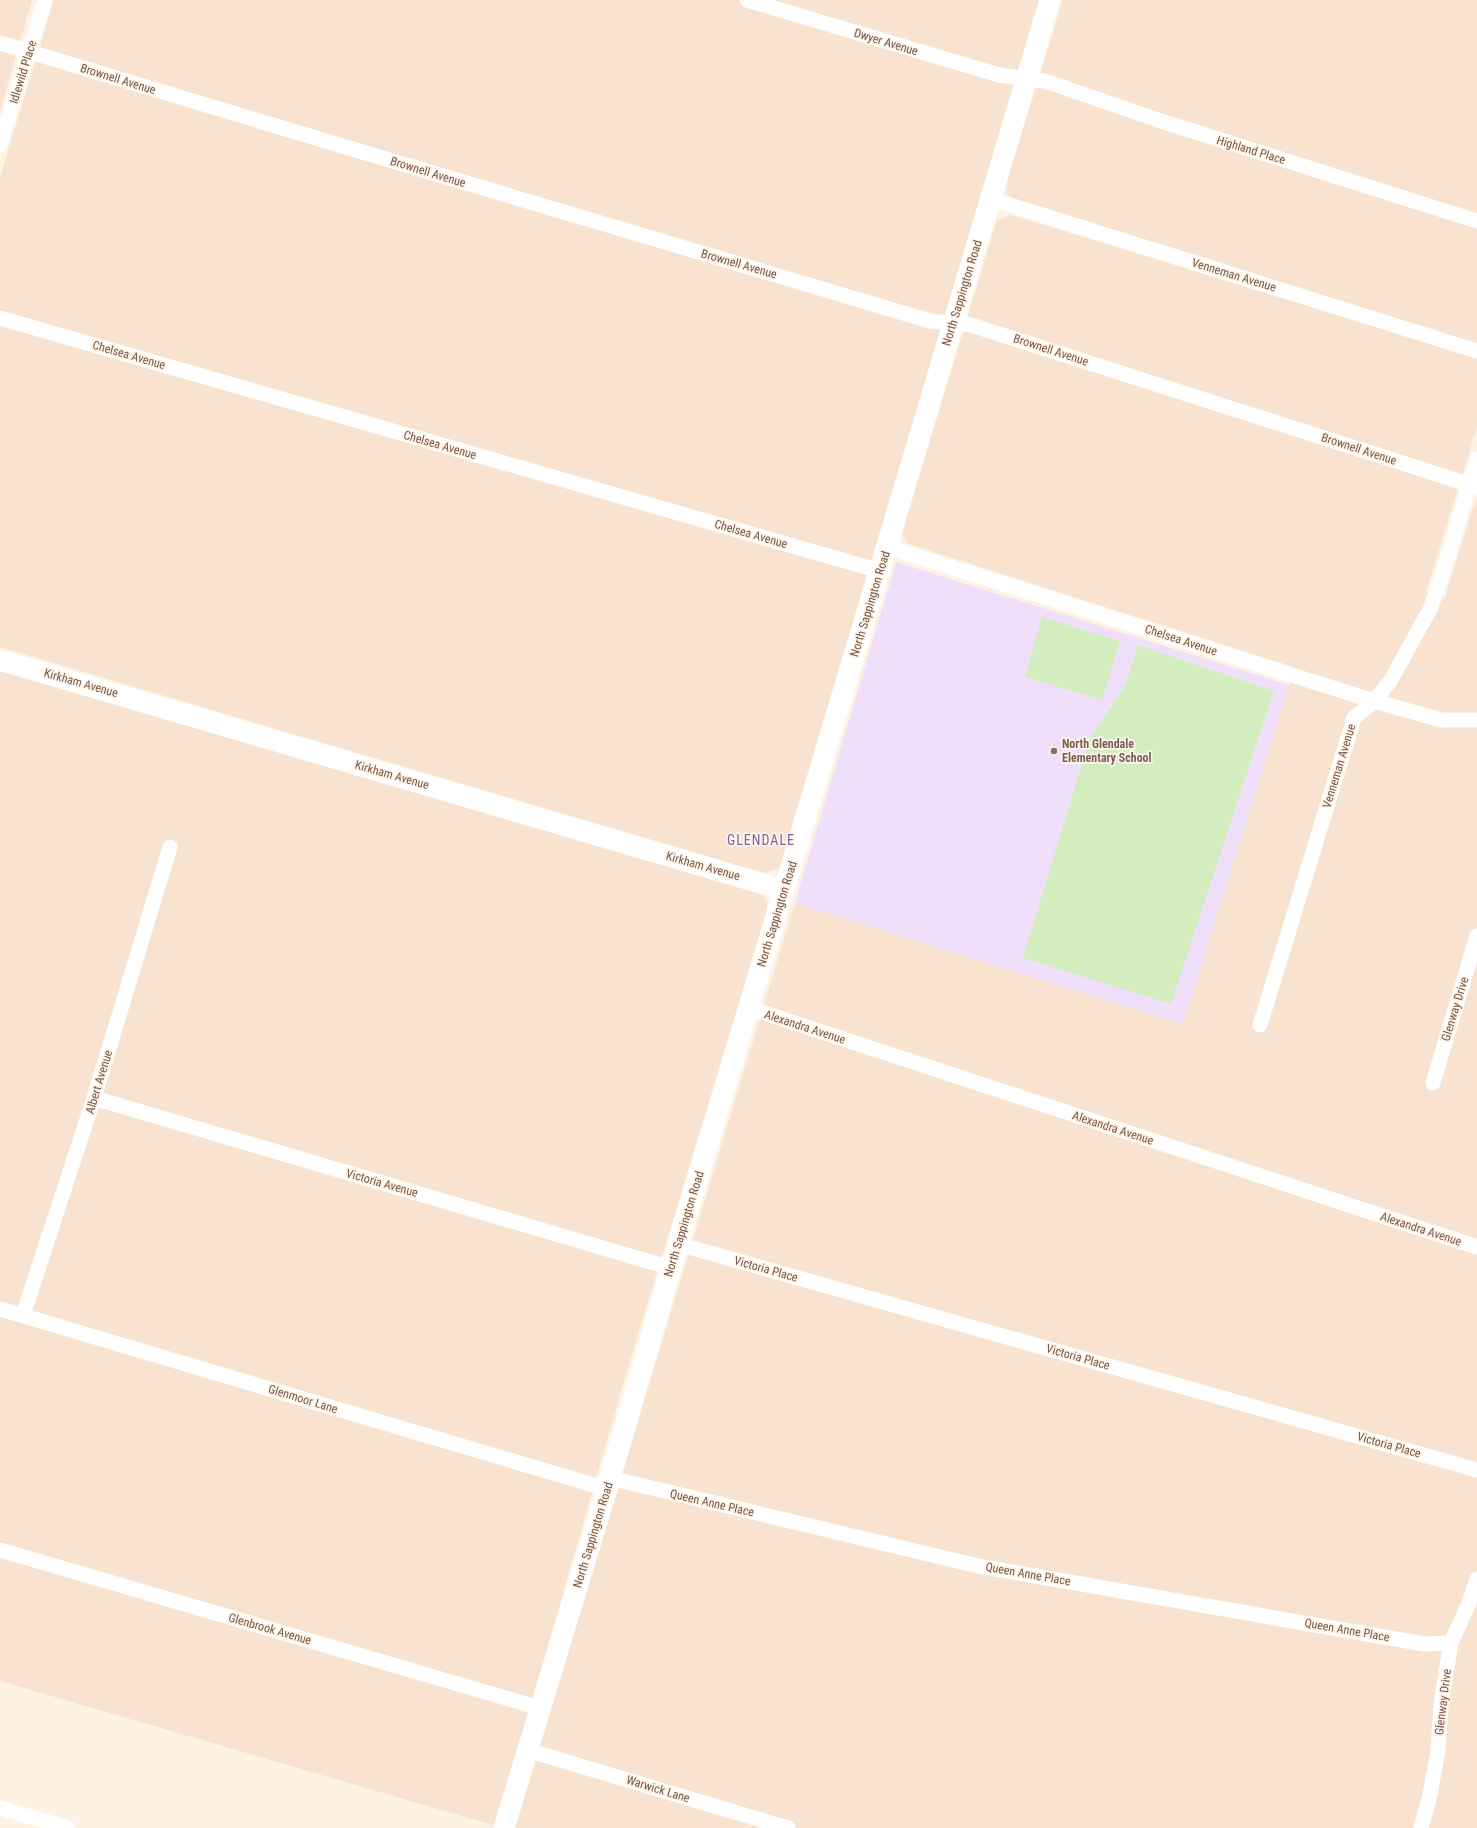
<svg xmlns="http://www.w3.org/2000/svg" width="1477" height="1828" viewBox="0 0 1477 1828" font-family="'Roboto Condensed',sans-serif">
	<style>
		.residential { fill: #f7e3d0 }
		.education { fill: #efdffb }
		.green { fill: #d4edbf }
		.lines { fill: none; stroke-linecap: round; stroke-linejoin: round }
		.street { stroke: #fff; stroke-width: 15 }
		.secondary { stroke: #fff; stroke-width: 21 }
		.education-dot { fill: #8d6e63; stroke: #fff6eb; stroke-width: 1.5 }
		.labels { text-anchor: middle; stroke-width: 3.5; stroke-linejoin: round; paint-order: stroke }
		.street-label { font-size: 12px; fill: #795546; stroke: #fff6eb }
		.education-label { font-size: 12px; font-weight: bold; fill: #785e54; stroke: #fff6eb; text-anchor: start }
		.quarter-label { font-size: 14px; letter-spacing: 1px; fill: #86609d; stroke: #fff6eb }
	</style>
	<rect width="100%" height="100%" fill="#fef2e2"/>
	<path class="residential" d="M0,0H32L0,111Z
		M54,0H1040L780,868L764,873L0,647V178Z
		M1063,0H1477V346L1014,199L1007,194V185L1009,175Z
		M1011,215L1477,358V427L1426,592L1445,598L1473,507L1477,500V1828H515L795,903L1183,1024L1289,685L1294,667L915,546L906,542L903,534L905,524L997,220Z
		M0,671L761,893L767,901V911L628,1367L496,1826L0,1681Z"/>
	<path class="education" d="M896,562L1289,685L1183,1024L795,903Z"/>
	<path class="green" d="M1042,617L1120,641L1102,700L1025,677Z
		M1138,645L1274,691L1171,1004L1023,958L1090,738L1126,684Z"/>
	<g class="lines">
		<path class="street" d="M747,0L999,75L1045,81L1161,121L1477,221
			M0,43L329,142L930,321L971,325L1477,487
			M0,144L45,0
			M991,199L1477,351
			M0,318L880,571
			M887,547L1374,701L1441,720H1477
			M749,1008L1477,1247
			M1260,1025L1354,718L1374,701L1391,680L1430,609L1442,576L1477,459
			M1433,1083L1477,936
			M94,1098L671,1268
			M678,1244L1477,1470
			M0,1309L607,1489
			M23,1315L94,1098L170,847
			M610,1478L978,1566L1424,1644L1451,1643
			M0,1550L540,1708
			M527,1750L788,1828
			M0,1808L68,1828
			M1421,1828L1430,1795L1438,1750L1441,1704L1451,1643L1469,1603L1477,1579"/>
		<path class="secondary" d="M0,660L784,890
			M504,1828L607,1489L678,1244L1050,0"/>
	</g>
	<circle class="education-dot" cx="1054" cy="751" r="4"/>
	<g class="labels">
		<g class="street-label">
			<text transform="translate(886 42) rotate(17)" y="4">Dwyer Avenue</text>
			<text transform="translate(23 72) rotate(-73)" y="4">Idlewild Place</text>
			<text transform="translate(118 79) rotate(17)" y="4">Brownell Avenue</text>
			<text transform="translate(1251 150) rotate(17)" y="4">Highland Place</text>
			<text transform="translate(428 172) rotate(17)" y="4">Brownell Avenue</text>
			<text transform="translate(739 264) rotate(16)" y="4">Brownell Avenue</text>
			<text transform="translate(1234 275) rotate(17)" y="4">Venneman Avenue</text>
			<text transform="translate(962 293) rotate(-73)" y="4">North Sappington Road</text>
			<text transform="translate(1051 350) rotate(18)" y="4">Brownell Avenue</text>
			<text transform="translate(129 355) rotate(16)" y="4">Chelsea Avenue</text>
			<text transform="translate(440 445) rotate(16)" y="4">Chelsea Avenue</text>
			<text transform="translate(1359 449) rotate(18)" y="4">Brownell Avenue</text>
			<text transform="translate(751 534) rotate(16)" y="4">Chelsea Avenue</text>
			<text transform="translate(870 604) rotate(-73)" y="4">North Sappington Road</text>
			<text transform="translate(1181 640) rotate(18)" y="4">Chelsea Avenue</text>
			<text transform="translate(81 683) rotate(16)" y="4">Kirkham Avenue</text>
			<text transform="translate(1339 766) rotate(-73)" y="4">Venneman Avenue</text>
			<text transform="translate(392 775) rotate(16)" y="4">Kirkham Avenue</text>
			<text transform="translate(703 866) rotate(16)" y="4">Kirkham Avenue</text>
			<text transform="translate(777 914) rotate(-73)" y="4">North Sappington Road</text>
			<text transform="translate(1455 1009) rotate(-73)" y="4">Glenway Drive</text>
			<text transform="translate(805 1027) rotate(18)" y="4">Alexandra Avenue</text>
			<text transform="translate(99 1082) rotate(-73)" y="4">Albert Avenue</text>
			<text transform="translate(1113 1128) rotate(18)" y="4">Alexandra Avenue</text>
			<text transform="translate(382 1183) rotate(16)" y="4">Victoria Avenue</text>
			<text transform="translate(684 1224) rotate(-73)" y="4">North Sappington Road</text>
			<text transform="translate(1421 1229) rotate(18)" y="4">Alexandra Avenue</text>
			<text transform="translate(766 1269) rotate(16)" y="4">Victoria Place</text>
			<text transform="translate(1078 1357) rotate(16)" y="4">Victoria Place</text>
			<text transform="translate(303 1399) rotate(17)" y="4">Glenmoor Lane</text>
			<text transform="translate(1389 1445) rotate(16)" y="4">Victoria Place</text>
			<text transform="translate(712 1503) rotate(13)" y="4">Queen Anne Place</text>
			<text transform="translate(593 1535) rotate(-73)" y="4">North Sappington Road</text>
			<text transform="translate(1028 1574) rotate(10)" y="4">Queen Anne Place</text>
			<text transform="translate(270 1629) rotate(16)" y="4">Glenbrook Avenue</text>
			<text transform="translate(1347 1630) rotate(10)" y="4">Queen Anne Place</text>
			<text transform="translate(1443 1702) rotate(-83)" y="4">Glenway Drive</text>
			<text transform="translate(658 1789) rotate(17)" y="4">Warwick Lane</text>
		</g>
		<g class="education-label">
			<text x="1062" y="748">North Glendale<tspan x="1062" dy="14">Elementary School</tspan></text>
		</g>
		<g class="quarter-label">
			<text x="761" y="845">GLENDALE</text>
		</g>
	</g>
</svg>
